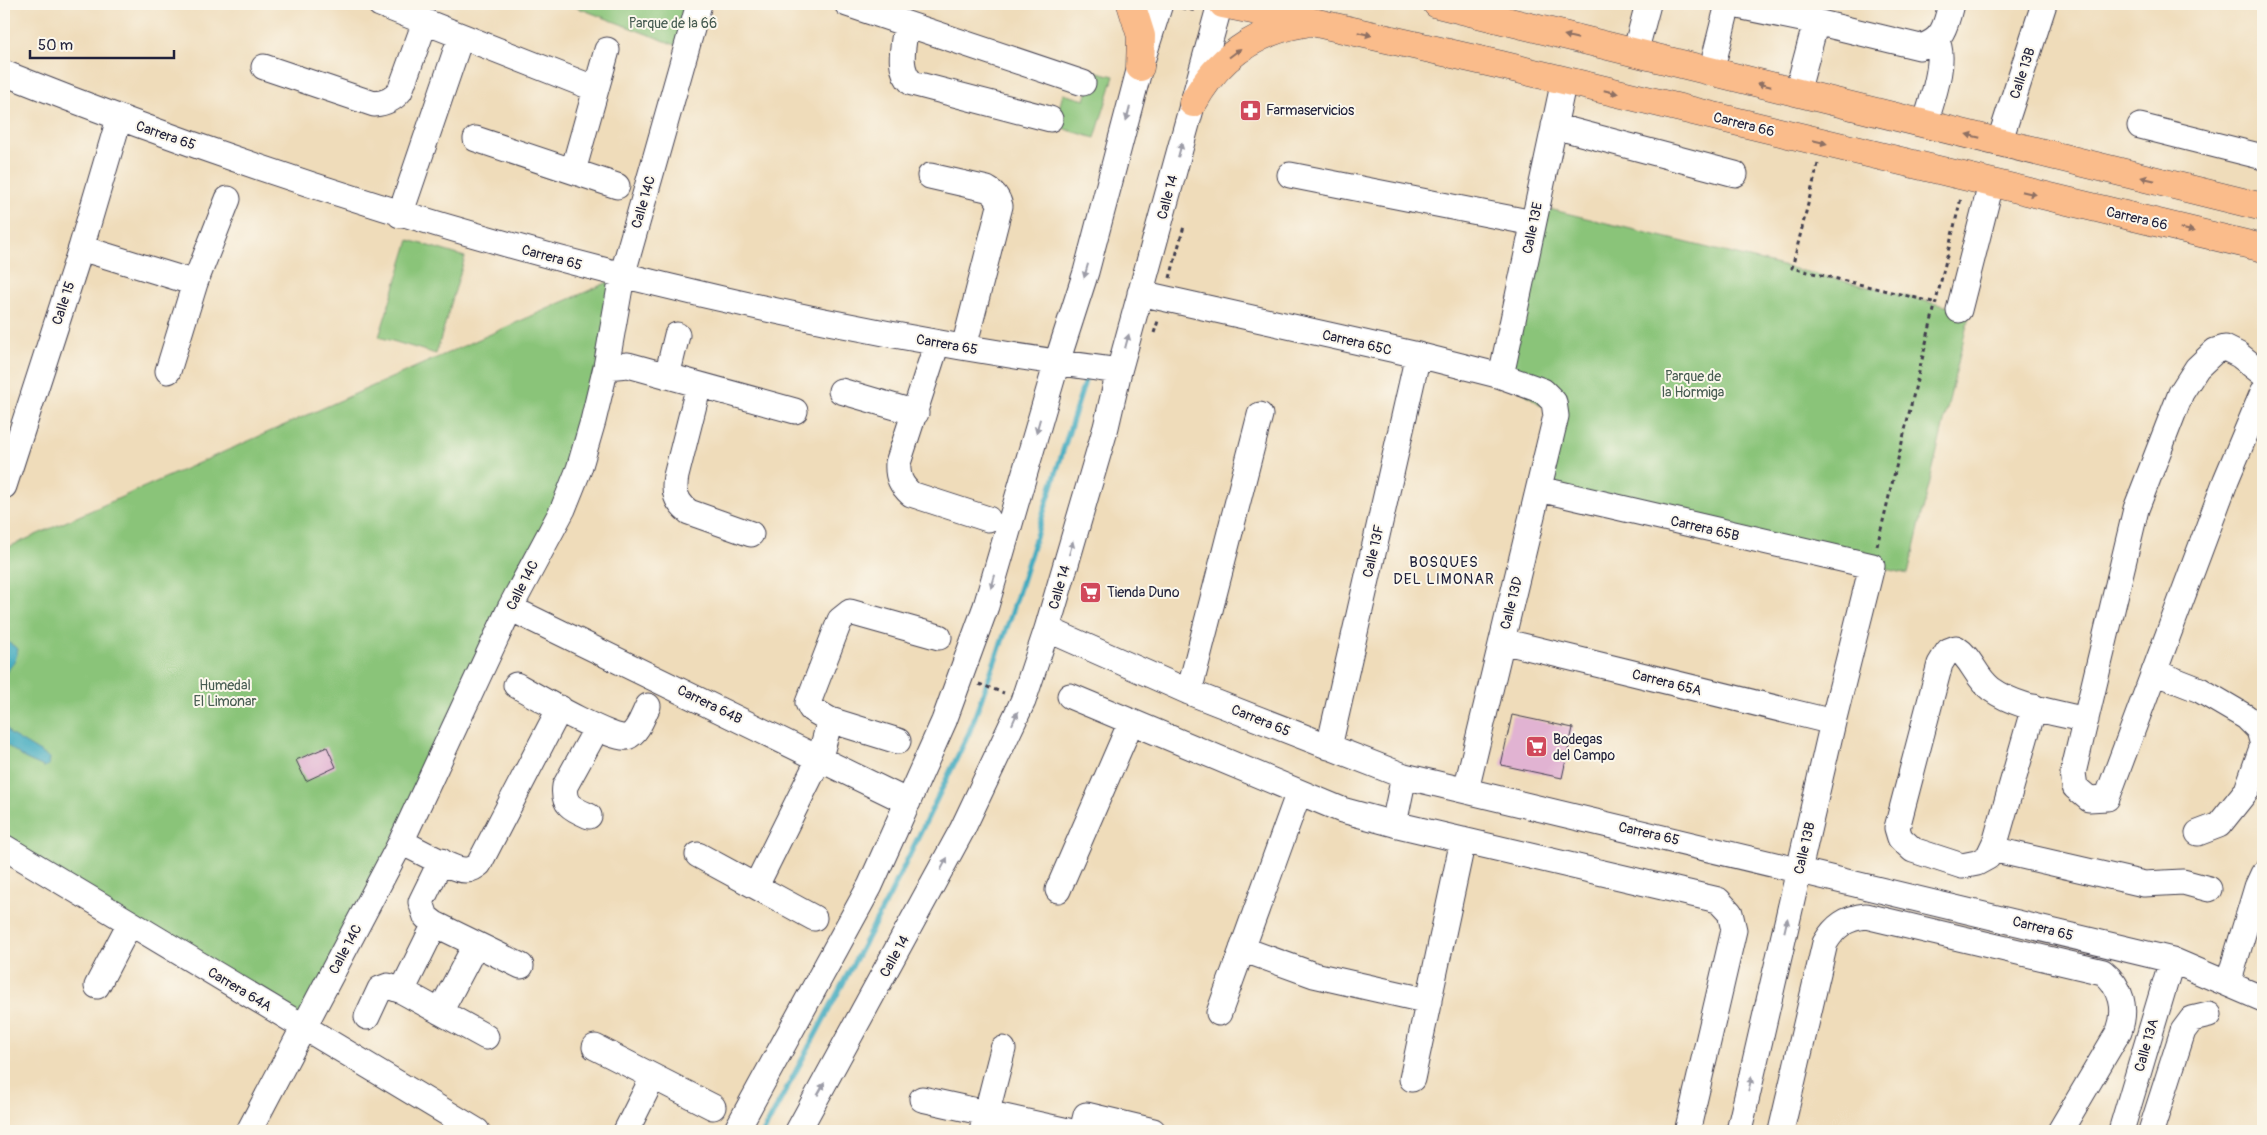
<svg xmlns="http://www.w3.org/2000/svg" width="2267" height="1135" viewBox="0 0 2267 1135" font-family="Pangolin,sans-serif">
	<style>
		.green { fill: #8ac479; stroke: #56735a }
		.water { fill: #3ea9be; stroke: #30667c }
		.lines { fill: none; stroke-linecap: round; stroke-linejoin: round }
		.stream { stroke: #3ea9be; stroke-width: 5.5 }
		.building { fill: #e1b3d2 }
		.minor-casing { stroke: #413e4e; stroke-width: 27 }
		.major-casing { stroke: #413e4e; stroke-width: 29 }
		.path { stroke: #413e4e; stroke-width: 3; stroke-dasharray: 4 4; stroke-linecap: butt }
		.minor { stroke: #fff; stroke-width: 25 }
		.major { stroke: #fabc8b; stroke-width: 28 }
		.oneway { fill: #8e6f63 }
		.oneway2 { fill: #9c9ca7 }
		.labels { text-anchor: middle; stroke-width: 4; stroke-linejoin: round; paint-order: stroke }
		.park-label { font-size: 14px; fill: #465b51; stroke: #fbf7ec }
		.street-label { font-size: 14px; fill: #22223b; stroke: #fbf7ec }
		.poi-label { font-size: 14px; fill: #22223b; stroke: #fbf7ec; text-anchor: start }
		.neighbourhood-label { font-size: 15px; letter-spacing: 1px; fill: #22223b; stroke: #fbf7ec }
	</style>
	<rect width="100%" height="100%" fill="#fbf7ec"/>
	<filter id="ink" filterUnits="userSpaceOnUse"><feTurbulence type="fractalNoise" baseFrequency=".02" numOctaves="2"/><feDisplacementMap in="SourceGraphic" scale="10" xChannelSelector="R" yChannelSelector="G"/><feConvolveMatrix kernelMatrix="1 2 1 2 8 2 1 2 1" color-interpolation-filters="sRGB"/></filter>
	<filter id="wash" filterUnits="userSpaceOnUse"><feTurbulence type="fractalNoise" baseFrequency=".0096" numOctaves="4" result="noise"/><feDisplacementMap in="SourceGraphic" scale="20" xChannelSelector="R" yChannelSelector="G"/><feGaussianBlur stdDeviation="1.12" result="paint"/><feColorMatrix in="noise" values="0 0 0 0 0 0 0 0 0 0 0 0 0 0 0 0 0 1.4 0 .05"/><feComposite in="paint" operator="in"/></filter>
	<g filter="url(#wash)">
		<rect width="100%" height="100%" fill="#efdcba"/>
		<path class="green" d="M568,4H699L686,49Z
			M1094,71L1114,76L1095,138L1054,126L1063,94L1085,100Z
			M1537,206L1970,312L1908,574L1539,489L1556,416L1501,376Z
			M409,240L465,257L436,354L379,337Z
			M622,276L593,421L303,1027L4,847V549Z"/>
		<path class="water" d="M4,639L18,649L15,661L4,675Z
			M4,723L10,734L50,758L49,765L44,767L24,758L4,743Z"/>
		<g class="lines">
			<path class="stream" d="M764,1131L890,895L969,733L1011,616L1088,371"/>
		</g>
		<g id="blocks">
			<path class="building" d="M1512,715L1573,728L1562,778L1501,765Z
				M327,747L336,767L306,781L296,760Z"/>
		</g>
	</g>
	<g filter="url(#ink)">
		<use href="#blocks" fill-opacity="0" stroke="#413e4e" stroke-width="1"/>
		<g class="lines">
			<defs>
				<path id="minor" d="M380,4L596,89
					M847,4L1083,83
					M1728,4L1816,22L1920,47C1943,41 1946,25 1951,4
					M906,25C904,44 896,69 912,83L1050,119
					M1635,53L1648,4
					M264,67L374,104C385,103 393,100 400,91L425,22
					M1711,72L1728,4
					M4,73C362,216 736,320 1119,371
					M1797,93L1816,22
					M1925,124C1931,103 1948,58 1936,40
					M1554,126L1735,174
					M2140,126L2263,157
					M476,139L617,186
					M1999,143L2044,4
					M573,171L607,50
					M1290,175L1533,223
					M930,176L987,189C995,193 998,198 1000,206L964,347
					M400,215L461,36
					M81,248L195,283L168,371
					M195,283L228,199
					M1140,293L1418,355L1501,376L1543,391L1554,402L1556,416L1466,790
					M1959,310L1991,184
					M937,343L898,463C897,477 901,485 911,494L988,519
					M606,367L628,365L795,411
					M2263,374L2239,355L2225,348L2215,351L2197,368L2181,393L2136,509L2073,773L2075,787L2089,799L2107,798L2226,480L2263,392
					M667,376L677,335
					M1501,376L1564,80
					M699,385L676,476C673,492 676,502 689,512L751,534
					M841,391L916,413
					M4,486L81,248L119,119
					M1539,489L1872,566L1833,722L1739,1131
					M510,608L908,802
					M1047,629L1189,692L1404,776L2172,960L2263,999
					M1502,641L1833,722
					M2154,672L2200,690L2246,717L2259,730L2263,745L2247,790L2219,825L2198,833
					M516,685C532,694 615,742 627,737C638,733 643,715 648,706
					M1189,692L1260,415
					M1070,696L1342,810L1394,824L1718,900L1730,913L1734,930L1688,1128
					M2034,707L1996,840L1988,857L1977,863L1962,866L1913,850L1900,838L1897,828L1940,664L1948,651L1956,648C1972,658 1975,677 1991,689C2017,708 2055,712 2086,720
					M830,720L898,741
					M1329,747L1418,355
					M589,816C573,809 562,805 565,786L597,728
					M1394,824L1404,776
					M401,842C415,848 453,871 466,870C471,870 475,867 479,864L560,708
					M4,847L477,1131
					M1992,849L2144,884L2183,882L2209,889
					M698,855L814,918
					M441,861L421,902L426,917L435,924L521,966
					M756,886L820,757L830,720L811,709L808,703L840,620L850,612L939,637
					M1058,890L1131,722
					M1242,949L1314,975L1429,1001
					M2228,984L2257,887L2263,874
					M97,986L130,923
					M402,991L435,924
					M440,1012L476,944
					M1219,1013L1299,792
					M367,1017L380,989L388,986L402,991L486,1037
					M595,1047L713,1107
					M1412,1079L1463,840
					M922,1099L1068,1131
					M249,1131L401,842L510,608L563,509L579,469L593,421L606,367L622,276L699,4
					M626,1131L653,1077
					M736,1131L870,886L944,721L986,606L1057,362L1086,272L1140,67L1160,4
					M798,1131L962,830L1023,701L1047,629L1106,427L1119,371L1220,4
					M982,1131L1003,1049
					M1082,1131L1086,1115L1153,1131
					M1781,1131L1825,943C1835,926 1846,918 1866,916L2103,972C2122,987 2127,1009 2119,1031L2060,1131
					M2121,1131L2172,960
					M2151,1131L2183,1031L2192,1019L2209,1015"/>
				<path id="major" d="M1131,4L1141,36L1140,67
					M1223,4L1317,23L1501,65L2263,248
					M1437,4L2263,207
					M1193,103C1217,59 1255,31 1305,23"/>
			</defs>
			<use href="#minor" class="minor-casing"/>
			<use href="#major" class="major-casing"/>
			<path class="path" d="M1182,8L1197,11
				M1818,164L1792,268L1937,303
				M1170,278L1184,226
				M1154,333L1159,318
				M1877,546L1961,198
				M979,684L1004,693"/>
			<use href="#minor" class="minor"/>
			<use href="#major" class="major"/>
		</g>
		<defs><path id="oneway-solid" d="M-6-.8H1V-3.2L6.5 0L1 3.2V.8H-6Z" transform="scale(1.25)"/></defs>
		<g class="oneway">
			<use href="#oneway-solid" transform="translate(1365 34) rotate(13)"/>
			<use href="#oneway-solid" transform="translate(1571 37) rotate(-166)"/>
			<use href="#oneway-solid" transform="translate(1235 53) rotate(-37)"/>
			<use href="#oneway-solid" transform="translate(1764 85) rotate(-166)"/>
			<use href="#oneway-solid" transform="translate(1611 92) rotate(13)"/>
			<use href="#oneway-solid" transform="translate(1973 136) rotate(-166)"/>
			<use href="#oneway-solid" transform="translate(1820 142) rotate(14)"/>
			<use href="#oneway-solid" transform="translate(2148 179) rotate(-166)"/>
			<use href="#oneway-solid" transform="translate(2029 193) rotate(13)"/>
			<use href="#oneway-solid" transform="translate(2187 230) rotate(13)"/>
		</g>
		<g class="oneway2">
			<use href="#oneway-solid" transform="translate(1128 114) rotate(105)"/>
			<use href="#oneway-solid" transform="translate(1180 150) rotate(-75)"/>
			<use href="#oneway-solid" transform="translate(1086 271) rotate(106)"/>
			<use href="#oneway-solid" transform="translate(1127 341) rotate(-75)"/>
			<use href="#oneway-solid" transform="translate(1038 426) rotate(106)"/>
			<use href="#oneway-solid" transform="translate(1071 548) rotate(-74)"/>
			<use href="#oneway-solid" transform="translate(993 582) rotate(106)"/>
			<use href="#oneway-solid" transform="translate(1015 718) rotate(-66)"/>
			<use href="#oneway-solid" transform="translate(944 864) rotate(-62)"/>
			<use href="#oneway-solid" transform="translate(1786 925) rotate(-77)"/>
			<use href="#oneway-solid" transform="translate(1750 1084) rotate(-77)"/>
			<use href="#oneway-solid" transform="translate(821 1089) rotate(-61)"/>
		</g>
	</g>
	<defs>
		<symbol id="pharmacy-square" viewBox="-11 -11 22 22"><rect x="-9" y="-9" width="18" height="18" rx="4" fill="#d1495b" stroke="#fbf7ec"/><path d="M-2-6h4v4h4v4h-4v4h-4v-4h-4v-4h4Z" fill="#fff"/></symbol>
		<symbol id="supermarket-square" viewBox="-11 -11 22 22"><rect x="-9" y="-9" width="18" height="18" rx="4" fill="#d1495b" stroke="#fbf7ec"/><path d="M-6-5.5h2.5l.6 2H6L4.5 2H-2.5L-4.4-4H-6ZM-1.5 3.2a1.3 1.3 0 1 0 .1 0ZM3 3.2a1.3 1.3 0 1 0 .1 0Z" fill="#fff"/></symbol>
	</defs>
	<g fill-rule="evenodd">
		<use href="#pharmacy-square" x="1238" y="98" width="25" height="25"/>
		<use href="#supermarket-square" x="1078" y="580" width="25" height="25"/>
		<use href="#supermarket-square" x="1524" y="734" width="25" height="25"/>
	</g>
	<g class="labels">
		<g class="park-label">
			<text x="673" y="28">Parque de la 66</text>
			<text x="1693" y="381">Parque de<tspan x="1693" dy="16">la Hormiga</tspan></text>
			<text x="225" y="690">Humedal<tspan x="225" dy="16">El Limonar</tspan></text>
		</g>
		<g class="street-label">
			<text transform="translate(2022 73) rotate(-72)" y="5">Calle 13B</text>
			<text transform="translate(1744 124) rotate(14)" y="5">Carrera 66</text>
			<text transform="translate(166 135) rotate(19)" y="5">Carrera 65</text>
			<text transform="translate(1167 197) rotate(-75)" y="5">Calle 14</text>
			<text transform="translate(643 202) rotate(-74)" y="5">Calle 14C</text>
			<text transform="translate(2137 218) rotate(13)" y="5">Carrera 66</text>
			<text transform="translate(1532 228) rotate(-78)" y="5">Calle 13E</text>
			<text transform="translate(552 257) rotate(15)" y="5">Carrera 65</text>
			<text transform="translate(63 303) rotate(-72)" y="5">Calle 15</text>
			<text transform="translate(1357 342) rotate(13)" y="5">Carrera 65C</text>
			<text transform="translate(947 344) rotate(10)" y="5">Carrera 65</text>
			<text transform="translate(1705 528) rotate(13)" y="5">Carrera 65B</text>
			<text transform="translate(1373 551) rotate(-77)" y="5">Calle 13F</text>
			<text transform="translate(522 585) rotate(-63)" y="5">Calle 14C</text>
			<text transform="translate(1059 587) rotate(-74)" y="5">Calle 14</text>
			<text transform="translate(1511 603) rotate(-76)" y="5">Calle 13D</text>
			<text transform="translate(1667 682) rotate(14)" y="5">Carrera 65A</text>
			<text transform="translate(710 704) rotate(26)" y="5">Carrera 64B</text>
			<text transform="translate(1261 720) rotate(22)" y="5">Carrera 65</text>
			<text transform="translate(1649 833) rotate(13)" y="5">Carrera 65</text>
			<text transform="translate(1804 848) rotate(-77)" y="5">Calle 13B</text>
			<text transform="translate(2043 928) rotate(14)" y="5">Carrera 65</text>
			<text transform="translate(345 949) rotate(-62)" y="5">Calle 14C</text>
			<text transform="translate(894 956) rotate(-61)" y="5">Calle 14</text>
			<text transform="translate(240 989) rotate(31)" y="5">Carrera 64A</text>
			<text transform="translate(2146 1045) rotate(-74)" y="5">Calle 13A</text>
		</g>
		<g class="poi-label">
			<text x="1266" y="115">Farmaservicios</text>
			<text x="1107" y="597">Tienda Duno</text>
			<text x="1553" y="744">Bodegas<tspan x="1553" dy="16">del Campo</tspan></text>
		</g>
		<g class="neighbourhood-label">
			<text x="1444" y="567">BOSQUES<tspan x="1444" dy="17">DEL LIMONAR</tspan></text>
		</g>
	</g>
	<rect width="2267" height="1135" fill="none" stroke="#fbf7ec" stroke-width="20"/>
	<path d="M30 50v8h144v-8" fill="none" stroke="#22223b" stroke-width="2.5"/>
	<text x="38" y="50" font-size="15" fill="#22223b" stroke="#fbf7ec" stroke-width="4" paint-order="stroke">50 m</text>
</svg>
